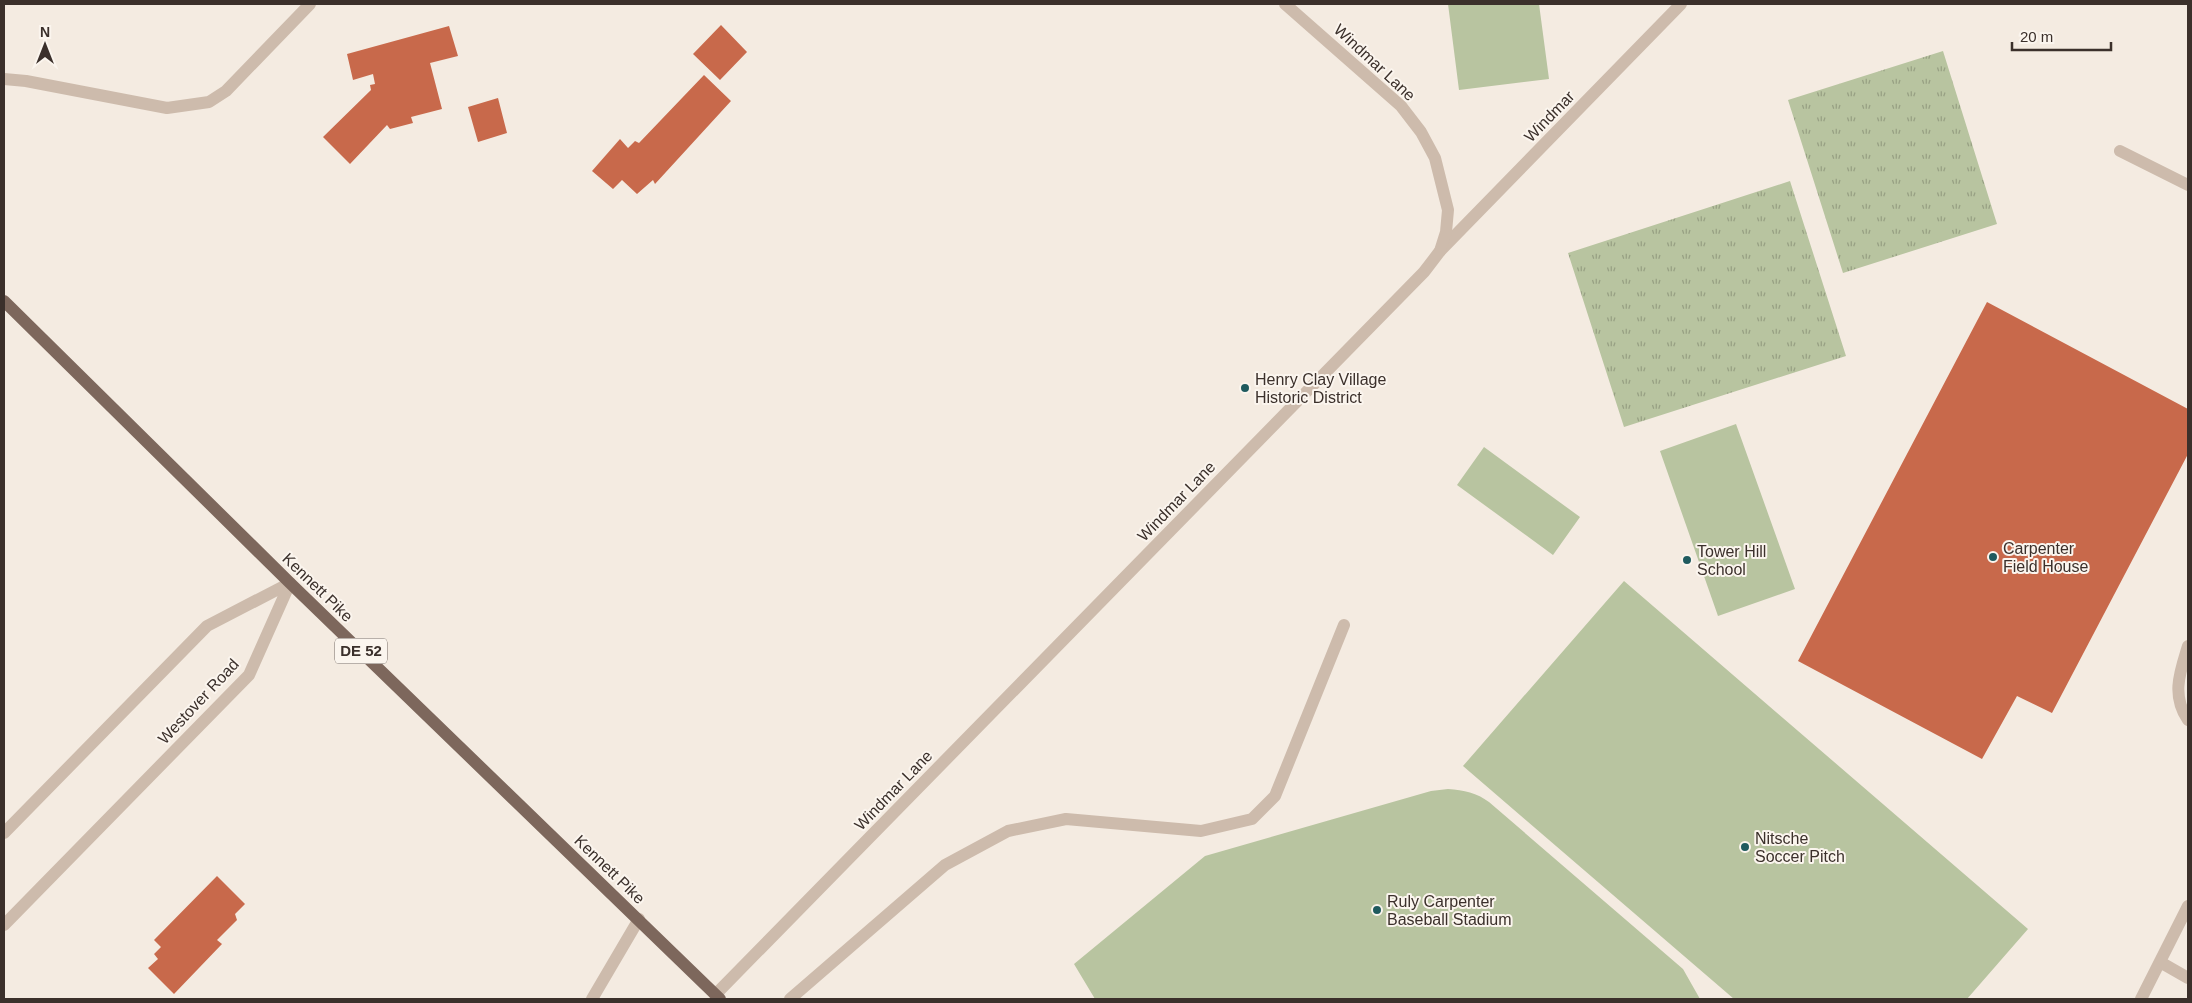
<svg xmlns="http://www.w3.org/2000/svg" width="2192" height="1003" viewBox="0 0 2192 1003" font-family="Helvetica,sans-serif">
	<style>
		.grass { fill: #b8c4a0 }
		.park { fill: url(#park-tufts) }
		.building { fill: #c8694b }
		.lines { fill: none; stroke-linecap: round; stroke-linejoin: round }
		.service { stroke: #cdbbac; stroke-width: 12 }
		.minor { stroke: #cdbbac; stroke-width: 12 }
		.tertiary { stroke: #cdbbac; stroke-width: 12 }
		.primary { stroke: #7d675c; stroke-width: 12 }
		.poi-dot { fill: #1f5a5e; stroke: #fbf5ee; stroke-width: 2 }
		.labels { text-anchor: middle; stroke-width: 4; stroke-linejoin: round; paint-order: stroke }
		.shield { fill: #fbf5ee; stroke: #756b66; stroke-width: 1 }
		.shield-label { font-size: 15px; font-weight: bold; fill: #3b302b }
		.street-label { font-size: 16px; fill: #3b302b; stroke: #fbf5ee }
		.poi-label { font-size: 16px; fill: #3b302b; stroke: #fbf5ee; text-anchor: start }
	</style>
	<defs>
		<pattern id="park-tufts" width="24" height="20" patternUnits="userSpaceOnUse" patternTransform="scale(1.25)"><rect width="24" height="20" fill="#b8c4a0"/><path d="M3 7l-1-3M5 7V3M7 7l1-3M15 17l-1-3M17 17v-4M19 17l1-3" fill="none" stroke="#97a083"/></pattern>
	</defs>
	<rect width="100%" height="100%" fill="#f4ebe1"/>
	<path class="grass" d="M1448,4H1539L1549,79L1459,90Z
		M1736,424L1795,589L1718,616L1660,451Z
		M1484,447L1580,517L1553,555L1457,485Z
		M1624,581L2028,929L1967,999H1734L1463,766Z
		M1448,789C1464,790 1477,793 1489,802L1683,969L1700,999H1095L1074,964L1205,856L1431,791Z"/>
	<path class="park" d="M1943,51L1997,224L1843,273L1788,100Z
		M1790,181L1846,356L1624,427L1568,253Z"/>
	<path class="building" d="M721,25L747,52L720,80L693,54Z
		M449,26L458,56L430,63L442,109L411,117L413,123L390,129L387,125L350,164L323,137L371,90L370,85L375,84L373,74L353,80L347,54Z
		M704,75L731,101L655,184L653,180L637,194L622,180L613,189L592,171L620,139L628,148L635,141L639,143Z
		M498,98L507,133L478,142L468,107Z
		M1987,302L2188,409V454L2052,713L2017,696L1982,759L1798,661Z
		M217,876L245,904L235,914L237,920L217,940L222,944L174,994L148,968L158,959L154,954L161,947L154,940Z"/>
	<g class="lines">
		<path class="service" d="M2120,151L2188,185
			M1440,251L1681,4
			M2188,646C2180,672 2171,695 2188,720
			M790,999L945,865L1008,831L1066,819L1201,831L1252,819L1275,796L1344,625"/>
		<path class="minor" d="M4,79L26,81L167,108L209,102L226,91L310,4
			M4,833L207,626L290,583
			M4,925L249,675L290,583
			M715,995L1424,272L1440,251L1446,232L1448,210L1435,158L1421,132L1401,106L1285,4
			M592,999L639,919"/>
		<path class="tertiary" d="M2160,962L2188,978
			M2141,999L2188,906"/>
		<path class="primary" d="M4,301L290,583L720,999"/>
	</g>
	<g class="poi-dot">
		<circle cx="1245" cy="388" r="5"/>
		<circle cx="1993" cy="557" r="5"/>
		<circle cx="1687" cy="560" r="5"/>
		<circle cx="1745" cy="847" r="5"/>
		<circle cx="1377" cy="910" r="5"/>
	</g>
	<g class="labels">
		<rect class="shield" x="335" y="638.5" width="52" height="25" rx="4"/>
		<g class="shield-label">
			<text x="361" y="656">DE 52</text>
		</g>
		<g class="street-label">
			<text transform="translate(1375 62) rotate(43)" y="6">Windmar Lane</text>
			<text transform="translate(1549 116) rotate(-46)" y="6">Windmar</text>
			<text transform="translate(1176 501) rotate(-46)" y="6">Windmar Lane</text>
			<text transform="translate(318 587) rotate(44)" y="6">Kennett Pike</text>
			<text transform="translate(198 701) rotate(-47)" y="6">Westover Road</text>
			<text transform="translate(893 790) rotate(-46)" y="6">Windmar Lane</text>
			<text transform="translate(610 869) rotate(44)" y="6">Kennett Pike</text>
		</g>
		<g class="poi-label">
			<text x="1255" y="385">Henry Clay Village<tspan x="1255" dy="18">Historic District</tspan></text>
			<text x="2003" y="554">Carpenter<tspan x="2003" dy="18">Field House</tspan></text>
			<text x="1697" y="557">Tower Hill<tspan x="1697" dy="18">School</tspan></text>
			<text x="1755" y="844">Nitsche<tspan x="1755" dy="18">Soccer Pitch</tspan></text>
			<text x="1387" y="907">Ruly Carpenter<tspan x="1387" dy="18">Baseball Stadium</tspan></text>
		</g>
	</g>
	<rect width="2192" height="1003" fill="none" stroke="#3b302b" stroke-width="10"/>
	<g transform="translate(45 45)" stroke="#fbf5ee" stroke-width="4" paint-order="stroke">
	<path d="M0-4L9 19L0 12L-9 19Z" fill="#3b302b"/>
	<text y="-8" font-size="14" font-weight="bold" text-anchor="middle" fill="#3b302b">N</text>
	</g>
	<path d="M2012 42v8h99v-8" fill="none" stroke="#3b302b" stroke-width="2.5"/>
	<text x="2020" y="42" font-size="15" fill="#3b302b" stroke="#fbf5ee" stroke-width="4" paint-order="stroke">20 m</text>
</svg>
